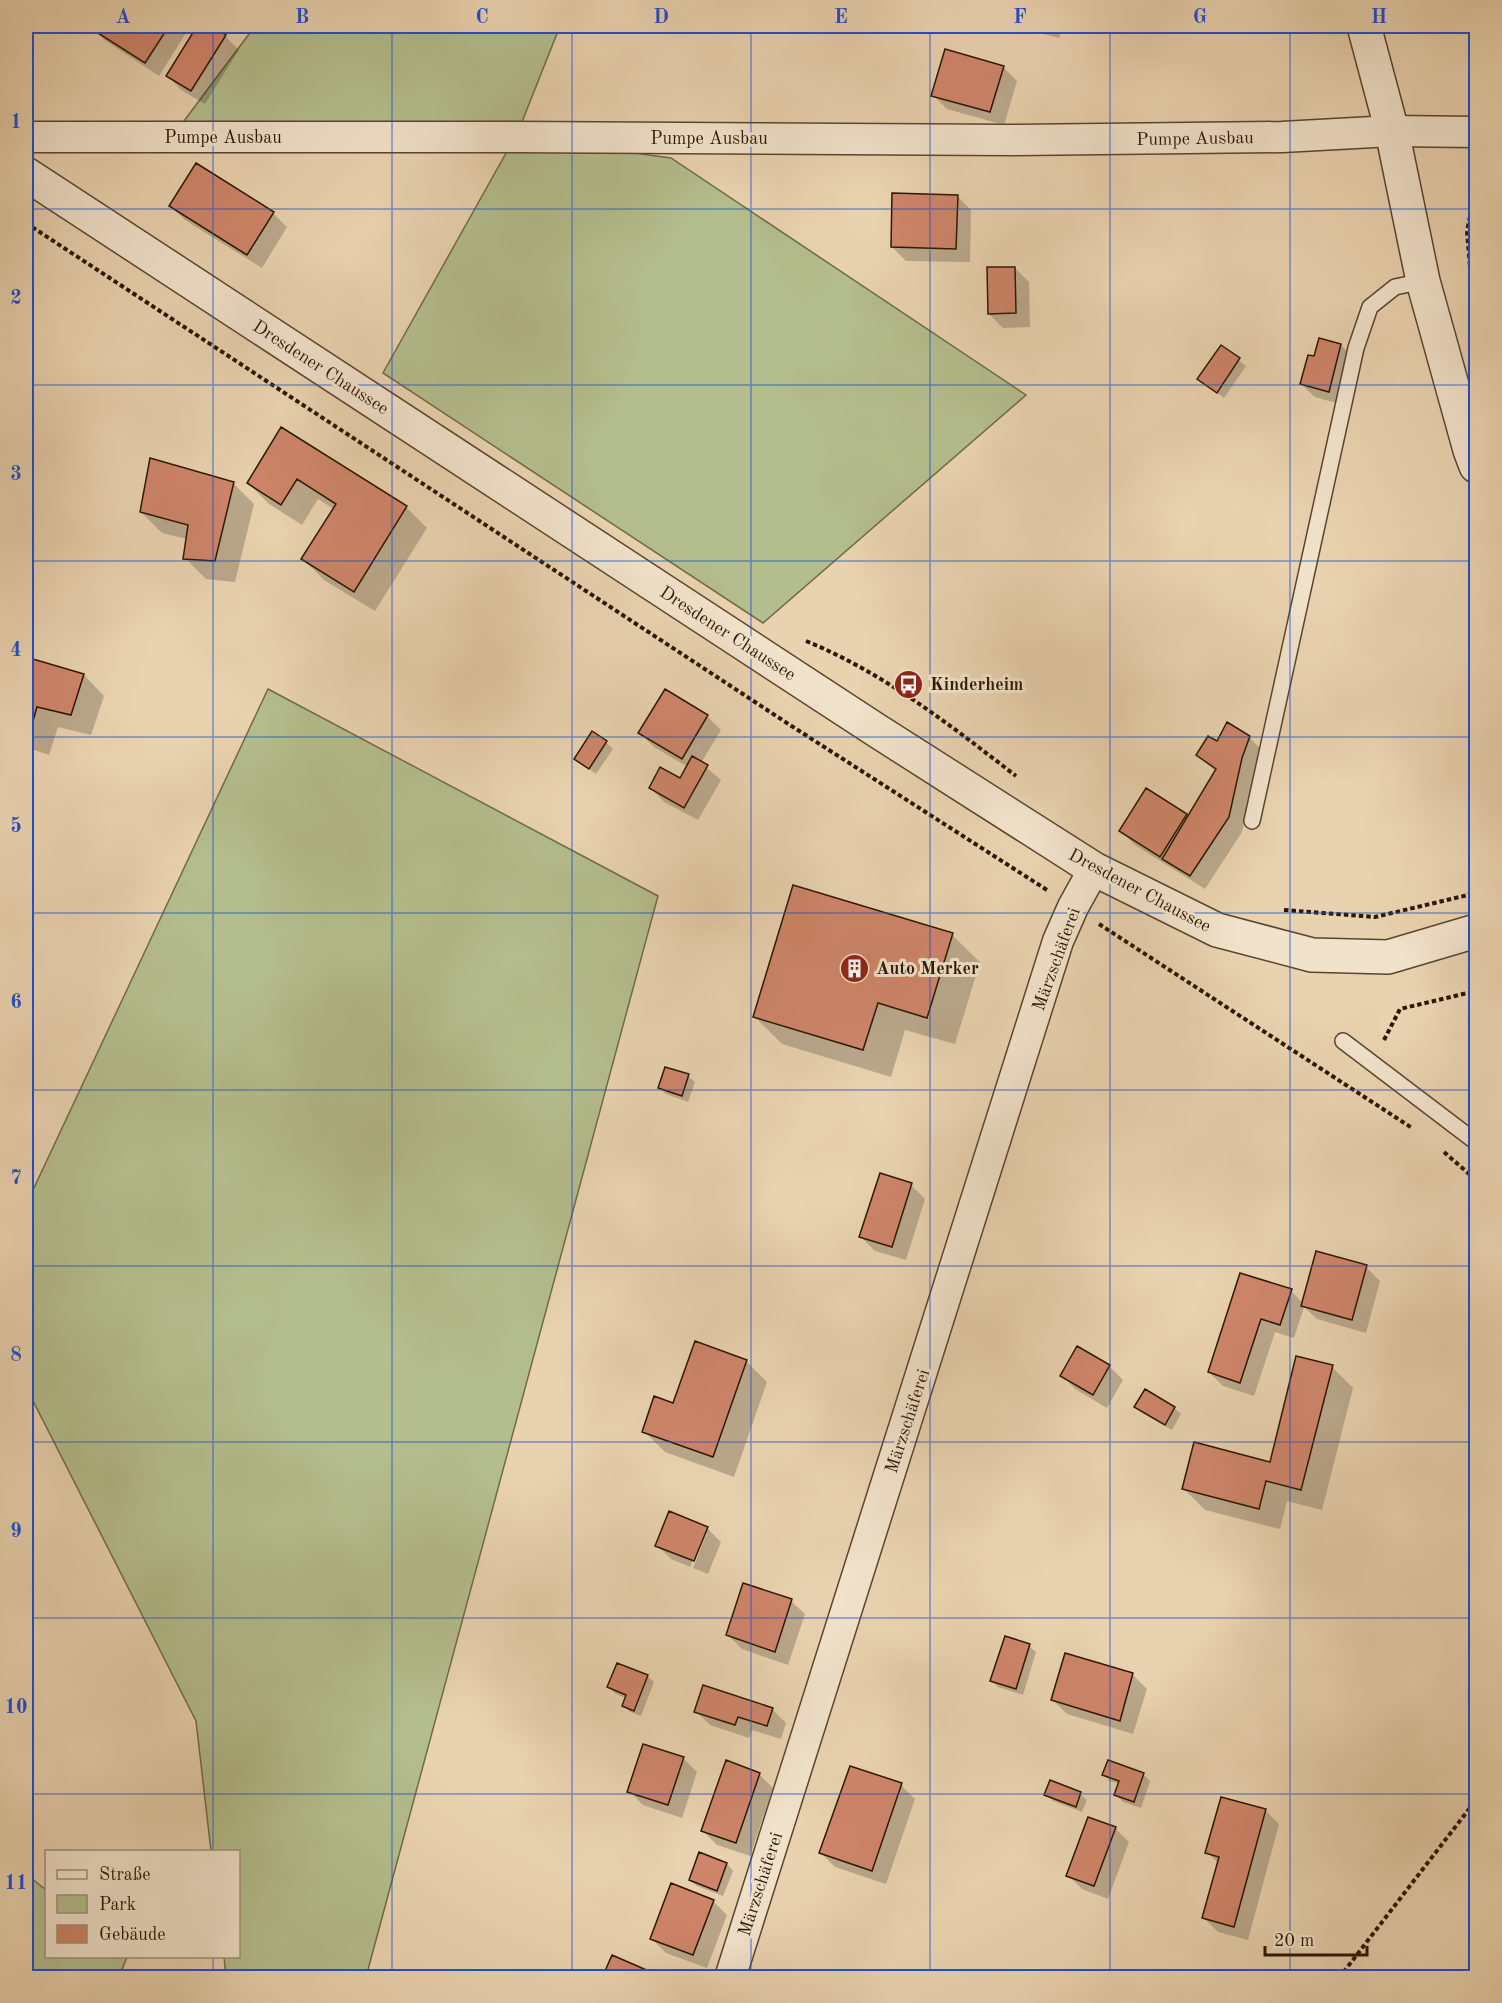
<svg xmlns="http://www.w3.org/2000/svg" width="1502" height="2003" viewBox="0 0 1502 2003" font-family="'Old Standard TT',serif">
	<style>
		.green { fill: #b4bd8d; stroke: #706a48; stroke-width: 1.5 }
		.shadow { fill: #0003 }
		.building { fill: #cf856a; stroke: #2c1603; stroke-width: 1.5 }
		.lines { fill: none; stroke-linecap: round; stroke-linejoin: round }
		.service-casing { stroke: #5b452e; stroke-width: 18 }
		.minor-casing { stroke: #5b452e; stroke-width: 33 }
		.tertiary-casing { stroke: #5b452e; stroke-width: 36 }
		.path { stroke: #2c1603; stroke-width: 4; stroke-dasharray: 4.5 3; stroke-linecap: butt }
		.service { stroke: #f1e2cb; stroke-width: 15 }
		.minor { stroke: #f1e2cb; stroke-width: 30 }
		.tertiary { stroke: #f1e2cb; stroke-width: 33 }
		.grid { fill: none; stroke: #1d4ed8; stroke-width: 1.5; stroke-opacity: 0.55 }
		.labels { text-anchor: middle; stroke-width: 6; stroke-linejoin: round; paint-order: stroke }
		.street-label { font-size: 18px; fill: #2c1603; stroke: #f1e2cb }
		.poi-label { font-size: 18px; font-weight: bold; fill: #2c1603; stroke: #f1e2cb; text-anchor: start }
		.neatline { fill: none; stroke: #1d4ed8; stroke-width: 2 }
		.grid-label { font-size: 20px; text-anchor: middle; font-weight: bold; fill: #1d4ed8 }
	</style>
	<rect width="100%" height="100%" fill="#e9d2af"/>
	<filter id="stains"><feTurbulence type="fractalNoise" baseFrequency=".00333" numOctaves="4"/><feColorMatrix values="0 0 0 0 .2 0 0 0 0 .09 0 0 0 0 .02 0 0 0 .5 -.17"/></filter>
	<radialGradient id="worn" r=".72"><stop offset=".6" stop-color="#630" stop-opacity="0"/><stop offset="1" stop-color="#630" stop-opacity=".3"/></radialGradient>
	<path class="green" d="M255,26H560L516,137L671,158L1026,395L763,623L383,373L515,137H172Z
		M268,689L658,896L366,1977H226L224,1957L238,1956V1852L211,1851L196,1721L26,1387V1205Z
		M26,1874L46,1890V1956L127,1957L119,1977H26Z"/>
	<path class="shadow" d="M94,26H178L186,33L159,76L106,41L92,28Z
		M199,26H208L225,36L239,50L205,104L181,90L168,76Z
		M899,26H922L919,32Z
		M1013,26H1063L1059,38Z
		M1003,67L1017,81L1004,125L947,109L933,95Z
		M957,196L971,210L970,262L906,261L892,247Z
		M171,206L273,213L287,227L262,268L185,220Z
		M1015,268L1029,282L1030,327L1003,328L989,314Z
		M1341,345L1355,359L1343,405L1315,397L1301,384Z
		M1221,347L1246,366L1224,398L1199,379Z
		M282,429L406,507L427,528L375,611L324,580L303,559L334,509L318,499L302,525L269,504L248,483Z
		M26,430L29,433L26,447Z
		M233,483L254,504L235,582L206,579L185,558L187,539L162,533L141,512Z
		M26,659L84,675L104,696L91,735L58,727L49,755L26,747Z
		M666,691L707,716L721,730L701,763L721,780L698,820L664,802L651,788L681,780L688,767L654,747L640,733Z
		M1249,737L1263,751L1255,772L1242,832L1205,889L1135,845L1121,831L1186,815L1189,817L1216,772L1198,755Z
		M606,742L613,749L596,774L576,759Z
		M952,935L980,962L955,1044L905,1030L891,1077L782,1044L754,1016Z
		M688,1076L695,1082L688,1102L666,1094L660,1088Z
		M911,1185L925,1199L906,1260L875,1251L861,1237Z
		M1366,1267L1380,1281L1366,1333L1317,1319L1304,1307L1294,1338L1275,1332L1254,1396L1223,1386L1209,1372L1241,1275L1291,1291L1303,1303Z
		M746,1361L767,1382L734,1477L665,1452L644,1431L674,1405Z
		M1109,1366L1123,1380L1107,1408L1075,1389L1062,1375Z
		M1332,1367L1353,1388L1322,1510L1287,1501L1280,1529L1205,1510L1184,1489L1271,1463Z
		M1136,1407L1174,1408L1181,1414L1172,1430L1143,1413Z
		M707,1528L721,1542L708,1574L693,1568L707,1533H704L690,1567L671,1559L657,1545Z
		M791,1601L805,1614L788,1665L742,1649L728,1635Z
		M1029,1646L1036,1652L1023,1695L998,1687L992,1681Z
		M1066,1655L1133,1675L1147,1689L1133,1734L1067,1714L1053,1700Z
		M647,1676L654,1682L641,1716L630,1712L624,1705L626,1698L616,1694L609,1687Z
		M772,1709L786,1723L781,1739L752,1730L749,1738L710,1725L696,1711Z
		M683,1758L697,1772L682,1818L643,1805L629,1791Z
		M759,1774L773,1788L750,1856L717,1845L703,1831Z
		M1104,1774H1143L1150,1781L1141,1808L1123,1802L1116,1795L1120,1784L1110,1781Z
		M901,1785L915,1799L886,1884L835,1867L821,1853Z
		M1046,1794H1080L1087,1800L1082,1812L1053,1801Z
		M1265,1810L1279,1824L1248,1940L1218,1932L1204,1918L1219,1864L1207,1852Z
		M1115,1828L1129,1842L1108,1899L1082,1889L1068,1875Z
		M700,1854L727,1864L733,1871L723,1896L697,1886L690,1880Z
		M713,1901L727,1915L707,1968L666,1953L652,1939Z"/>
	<path class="building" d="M92,26H169L145,63L90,28Z
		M197,26H211L226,35L191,91L166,76Z
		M945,49L1004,66L990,112L931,96Z
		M196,163L274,212L247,255L169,206Z
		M892,193L958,195L956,249L891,247Z
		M987,267H1015L1016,313L988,314Z
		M1319,338L1341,344L1329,392L1300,384L1308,355L1314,356Z
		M1221,345L1240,358L1217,393L1197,379Z
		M281,427L407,506L354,592L301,559L336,504L297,479L281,505L247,483Z
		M150,458L234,482L215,561L183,559L188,525L140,512Z
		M26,657L84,674L71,715L37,707L29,735L26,734Z
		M665,689L708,715L682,759L638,733Z
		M1227,722L1250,736L1242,758L1229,817L1190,876L1162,859L1216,769L1196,755L1208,736L1217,741Z
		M592,731L607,741L589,769L574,759Z
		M692,756L708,765L684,808L649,788L660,767L680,778Z
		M1146,788L1187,814L1160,857L1119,831Z
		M793,885L953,933L927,1018L878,1003L863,1050L753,1017Z
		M665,1067L689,1074L682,1096L658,1088Z
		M880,1173L912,1183L892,1247L859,1237Z
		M1316,1251L1367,1265L1352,1320L1301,1306Z
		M1240,1273L1292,1289L1280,1325L1261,1319L1240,1383L1208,1372Z
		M695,1341L747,1360L713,1457L642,1432L654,1396L673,1403Z
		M1077,1346L1110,1365L1093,1395L1060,1376Z
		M1296,1356L1333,1365L1301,1490L1266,1481L1259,1509L1182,1489L1194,1442L1270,1462Z
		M1145,1389L1175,1407L1165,1425L1134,1407Z
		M669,1511L708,1527L694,1561L655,1546Z
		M743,1583L792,1599L775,1652L726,1635Z
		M1005,1636L1030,1644L1016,1689L990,1681Z
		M1065,1653L1133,1673L1120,1721L1051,1700Z
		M617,1663L648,1675L634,1711L622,1706L626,1695L607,1687Z
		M703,1685L773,1708L767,1726L738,1717L735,1725L694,1712Z
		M643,1744L684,1757L668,1805L627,1792Z
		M726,1760L760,1773L736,1843L701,1831Z
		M1108,1760L1144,1773L1134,1802L1114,1795L1119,1781L1102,1775Z
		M850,1766L902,1783L872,1871L819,1853Z
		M1050,1780L1081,1792L1076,1807L1044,1795Z
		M1221,1797L1266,1809L1234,1927L1202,1918L1219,1857L1205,1853Z
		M1088,1817L1116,1827L1094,1886L1066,1876Z
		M699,1852L727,1863L717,1891L689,1880Z
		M671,1883L714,1900L693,1955L650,1939Z
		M612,1955L651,1972L649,1978H602Z"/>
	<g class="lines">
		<defs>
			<path id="service" d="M1252,821L1356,348L1370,307L1395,287L1423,281
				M1343,1041L1476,1142"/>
			<path id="minor" d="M26,137H515L1009,140L1282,137L1392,131L1476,132
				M730,1978L1058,941L1073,907L1094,869"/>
			<path id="tertiary" d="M1364,26L1392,131L1423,281L1470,450L1476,466
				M26,174L876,730L1094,869L1217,930L1312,955L1388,957L1476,931"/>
		</defs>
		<use href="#service" class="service-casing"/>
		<use href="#minor" class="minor-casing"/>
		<use href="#tertiary" class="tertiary-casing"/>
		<path class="path" d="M1476,187L1467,231L1471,279L1476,299
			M26,223L790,725L1047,890
			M806,641C884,673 950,725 1016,776
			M1284,910L1375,917L1468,895L1476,889
			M1099,924L1412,1128
			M1384,1040L1400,1009L1476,991
			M1444,1152L1476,1180
			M1339,1978L1476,1800"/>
		<use href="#service" class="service"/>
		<use href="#minor" class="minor"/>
		<use href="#tertiary" class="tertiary"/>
	</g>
	<path class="grid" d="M213,26V1852M392,26V1978M572,26V1978M751,26V1978M930,26V1978M1110,26V1978M1290,26V1978M26,209H1476M26,385H1476M26,561H1476M26,737H1476M26,913H1476M26,1090H1476M26,1266H1476M26,1442H1476M26,1618H1476M26,1794H1476M213,1956V1978"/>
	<defs>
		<symbol id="bus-disc" viewBox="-11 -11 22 22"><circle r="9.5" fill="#8f2418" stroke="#f1e2cb"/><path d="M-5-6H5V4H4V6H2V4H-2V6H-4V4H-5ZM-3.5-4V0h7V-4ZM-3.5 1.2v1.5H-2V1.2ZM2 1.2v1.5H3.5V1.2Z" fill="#fff"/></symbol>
		<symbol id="building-disc" viewBox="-11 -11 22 22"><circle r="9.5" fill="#8f2418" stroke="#f1e2cb"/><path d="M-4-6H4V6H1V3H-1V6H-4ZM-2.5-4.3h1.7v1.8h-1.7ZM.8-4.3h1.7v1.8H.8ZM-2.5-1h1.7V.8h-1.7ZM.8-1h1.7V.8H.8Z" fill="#fff"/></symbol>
	</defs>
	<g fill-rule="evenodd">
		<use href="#bus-disc" x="892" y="668" width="33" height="33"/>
		<use href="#building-disc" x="838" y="952" width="33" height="33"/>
	</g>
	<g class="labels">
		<g class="street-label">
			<text x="223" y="143">Pumpe Ausbau</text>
			<text x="709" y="144">Pumpe Ausbau</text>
			<text transform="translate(1195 138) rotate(-1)" y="6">Pumpe Ausbau</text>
			<text transform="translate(321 367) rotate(33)" y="6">Dresdener Chaussee</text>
			<text transform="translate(728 633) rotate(33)" y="6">Dresdener Chaussee</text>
			<text transform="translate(1140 890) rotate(28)" y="6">Dresdener Chaussee</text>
			<text transform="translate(1056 959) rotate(-70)" y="6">Märzschäferei</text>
			<text transform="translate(907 1421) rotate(-72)" y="6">Märzschäferei</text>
			<text transform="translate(760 1884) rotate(-72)" y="6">Märzschäferei</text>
		</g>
		<g class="poi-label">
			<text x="930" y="690">Kinderheim</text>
			<text x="876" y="974">Auto Merker</text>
		</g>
	</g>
	<rect width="1502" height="2003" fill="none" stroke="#e9d2af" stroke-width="66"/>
	<rect x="45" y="1850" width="195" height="108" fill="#f1e2cb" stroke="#a2907b" stroke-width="1.5"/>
	<rect x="57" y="1870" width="30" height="9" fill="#f1e2cb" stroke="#a2907b" stroke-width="1.5"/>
	<text x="99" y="1880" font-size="18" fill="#2c1603">Straße</text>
	<rect x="57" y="1895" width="30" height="18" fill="#b4bd8d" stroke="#a2907b" stroke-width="1.5"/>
	<text x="99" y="1910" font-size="18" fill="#2c1603">Park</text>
	<rect x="57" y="1925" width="30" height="18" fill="#cf856a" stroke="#a2907b" stroke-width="1.5"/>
	<text x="99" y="1940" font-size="18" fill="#2c1603">Gebäude</text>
	<path d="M1265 1946v9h102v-9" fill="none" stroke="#2c1603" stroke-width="3"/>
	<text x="1274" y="1946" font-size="18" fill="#2c1603" stroke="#f1e2cb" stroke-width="4.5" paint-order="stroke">20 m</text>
	<rect x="33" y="33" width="1436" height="1937" class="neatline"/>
	<g class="grid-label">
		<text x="123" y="23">A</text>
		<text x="302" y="23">B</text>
		<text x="482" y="23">C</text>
		<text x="661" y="23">D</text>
		<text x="841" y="23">E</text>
		<text x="1020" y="23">F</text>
		<text x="1200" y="23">G</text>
		<text x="1379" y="23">H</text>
		<text x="16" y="128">1</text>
		<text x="16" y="304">2</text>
		<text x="16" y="480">3</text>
		<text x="16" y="656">4</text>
		<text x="16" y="832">5</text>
		<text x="16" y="1008">6</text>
		<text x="16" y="1184">7</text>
		<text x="16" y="1361">8</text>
		<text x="16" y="1537">9</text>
		<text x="16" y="1713">10</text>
		<text x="16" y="1889">11</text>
	</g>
	<rect width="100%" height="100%" filter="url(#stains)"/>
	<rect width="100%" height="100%" fill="url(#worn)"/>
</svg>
